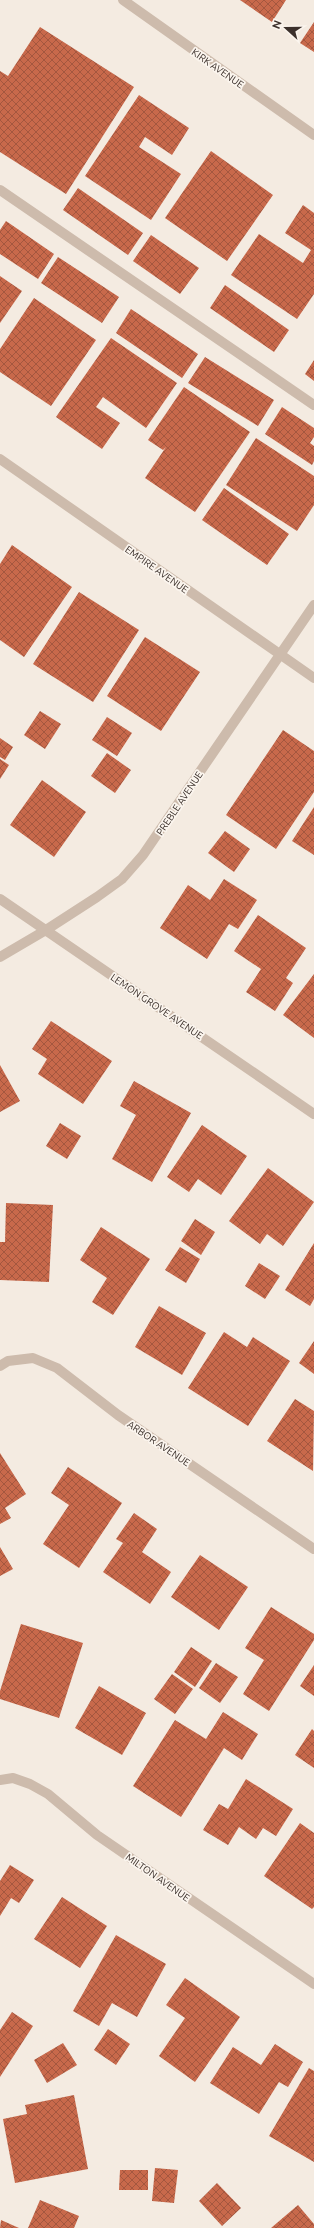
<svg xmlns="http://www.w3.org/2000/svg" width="314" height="2228" viewBox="0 0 314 2228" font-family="Ubuntu,sans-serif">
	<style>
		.building { fill: url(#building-cross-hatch) }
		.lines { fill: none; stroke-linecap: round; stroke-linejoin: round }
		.minor { stroke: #cdbbac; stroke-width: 10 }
		.labels { text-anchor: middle; stroke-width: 3.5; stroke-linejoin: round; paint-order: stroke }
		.street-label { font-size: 10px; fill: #3b302b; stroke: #fbf5ee }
	</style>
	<defs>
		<pattern id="building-cross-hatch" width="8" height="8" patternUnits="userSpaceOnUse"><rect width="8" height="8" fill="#c8694b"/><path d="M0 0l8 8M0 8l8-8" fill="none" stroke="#a4573f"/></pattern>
	</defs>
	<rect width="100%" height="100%" fill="#f4ebe1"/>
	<path class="building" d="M240,0H286L272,22Z
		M314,22V52L300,43Z
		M40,27L134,87L66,194L0,152V71L8,76Z
		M139,95L189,128L172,155L145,137L139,147L181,174L151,220L85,176Z
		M211,151L273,195L227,261L165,218Z
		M78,188L143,233L128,255L63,210Z
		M303,205L314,213V294L297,319L231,275L259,234L303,263L311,250L285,233Z
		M6,221L54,254L38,279L0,254V230Z
		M151,235L199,268L180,294L133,261Z
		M58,257L119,297L102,323L41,283Z
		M0,276L22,291L0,323Z
		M225,285L289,330L274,352L210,308Z
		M34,298L96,340L51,406L0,372V349Z
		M131,309L198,354L182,378L116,333Z
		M111,338L177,383L146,428L103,397L96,407L120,423L102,449L56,417Z
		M205,357L274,400L258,426L188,383Z
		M314,360V381L305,374Z
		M184,387L250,432L195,512L145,478L166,447L163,450L148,440Z
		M282,407L314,428V437L310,443L314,446V461L312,465L265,434Z
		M256,438L314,476V505L297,531L226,485Z
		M224,488L289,534L267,565L202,520Z
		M12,545L72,587L24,657L0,640V564Z
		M79,592L139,630L93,702L33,664Z
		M145,637L200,672L161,731L107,696Z
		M40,711L61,724L45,749L24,735Z
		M107,717L132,733L117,756L92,740Z
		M283,730L314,751V792L276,849L226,815Z
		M0,738L13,747L5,760L0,757Z
		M107,753L131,770L115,793L91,776Z
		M0,759L9,765L0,779Z
		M42,780L86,812L54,857L10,825Z
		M314,807V855L292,841Z
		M225,831L250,849L234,872L208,853Z
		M224,879L257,900L238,929L229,924L207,959L160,928L188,885L210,900Z
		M258,915L306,948L286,978L293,983L275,1011L246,992L261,969L234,951Z
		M314,974V1038L283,1015Z
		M51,1021L112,1061L83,1104L38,1074L47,1059L32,1049Z
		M0,1065L20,1101L0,1112Z
		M134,1081L191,1113L152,1182L112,1159L136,1115L120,1106Z
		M60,1123L81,1136L67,1159L46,1146Z
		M202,1125L247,1156L221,1195L198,1179L189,1192L167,1177Z
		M268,1168L314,1202L283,1246L267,1234L260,1244L229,1221Z
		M6,1203L53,1205L49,1282L0,1280V1242H5Z
		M195,1219L215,1232L201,1255L181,1241Z
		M101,1227L150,1259L113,1315L92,1302L107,1278L80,1260Z
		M314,1243V1299L310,1306L285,1290Z
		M180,1247L200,1259L186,1283L165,1270Z
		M259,1263L280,1276L265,1299L245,1286Z
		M159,1306L206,1333L182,1375L135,1347Z
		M224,1332L247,1347L253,1337L290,1361L248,1426L188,1388Z
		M314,1341V1374L299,1363Z
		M295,1399L314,1411L313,1471L267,1441Z
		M0,1453L26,1494L5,1508L11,1518L0,1524Z
		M68,1467L122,1503L79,1568L43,1544L69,1505L51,1493Z
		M134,1513L157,1529L142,1552L171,1572L150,1604L103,1572L123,1543L116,1539Z
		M0,1547L13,1569L0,1576Z
		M200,1555L248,1587L219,1630L171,1597Z
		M271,1607L314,1634V1640L269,1711L243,1694L264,1660L245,1648Z
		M21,1624L83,1643L59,1718L0,1699V1691Z
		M191,1647L212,1661L195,1687L174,1672Z
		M216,1663L238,1677L220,1703L199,1688Z
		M314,1665V1696L300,1686Z
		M172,1674L193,1689L175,1714L154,1699Z
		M99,1686L146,1713L122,1755L75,1728Z
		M223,1712L258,1734L242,1760L224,1748L181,1817L133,1786L175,1720L206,1739Z
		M312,1729L314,1731V1768L295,1755Z
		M246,1779L293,1809L276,1836L263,1828L256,1839L239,1827L228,1845L203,1830L219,1804L228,1809Z
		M300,1823L314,1833V1907L312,1909L264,1876Z
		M10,1865L34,1880L19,1903L11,1898L0,1916V1881Z
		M62,1897L107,1926L80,1968L34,1939Z
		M116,1935L166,1964L137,2017L112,2003L99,2026L73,2011Z
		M185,1978L240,2017L195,2082L159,2056L185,2018L166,2005Z
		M12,2012L33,2026L0,2077V2030Z
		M108,2029L130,2044L116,2065L94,2050Z
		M63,2043L77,2065L47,2083L34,2060Z
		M275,2044L303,2062L288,2087L279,2082L259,2114L210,2083L233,2047L261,2065Z
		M309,2068L314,2071V2162L269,2136Z
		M74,2095L88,2169L15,2183L3,2119L27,2114L25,2105Z
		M155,2168L178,2170L174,2203L152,2201Z
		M120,2170H148V2190H119Z
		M217,2183L241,2208L222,2226L199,2201Z
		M40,2200L79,2216L74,2228H28Z
		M298,2205L314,2224V2228H271Z
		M1,2220L19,2228H0Z"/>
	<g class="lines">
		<path class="minor" d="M123,0L314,135
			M0,190L314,405
			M0,459L314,678
			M0,899L314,1114
			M0,957L46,930L97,897L122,879L143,855L314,605
			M0,1366L8,1361L33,1358L57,1368L118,1415L314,1549
			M0,1780L13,1778L30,1784L48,1794L97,1835L314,1984"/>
	</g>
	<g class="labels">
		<g class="street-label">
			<text transform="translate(218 68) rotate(35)" y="4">KIRK AVENUE</text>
			<text transform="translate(157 569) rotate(35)" y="4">EMPIRE AVENUE</text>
			<text transform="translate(179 803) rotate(-56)" y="4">PREBLE AVENUE</text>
			<text transform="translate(157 1006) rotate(34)" y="4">LEMON GROVE AVENUE</text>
			<text transform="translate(159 1443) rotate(34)" y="4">ARBOR AVENUE</text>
			<text transform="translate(158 1877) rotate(35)" y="4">MILTON AVENUE</text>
		</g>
	</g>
	<g transform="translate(286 28) rotate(291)" stroke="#fbf5ee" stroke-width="3" paint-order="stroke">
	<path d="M0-3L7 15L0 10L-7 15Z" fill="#3b302b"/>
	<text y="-6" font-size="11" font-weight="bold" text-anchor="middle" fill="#3b302b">N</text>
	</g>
</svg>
